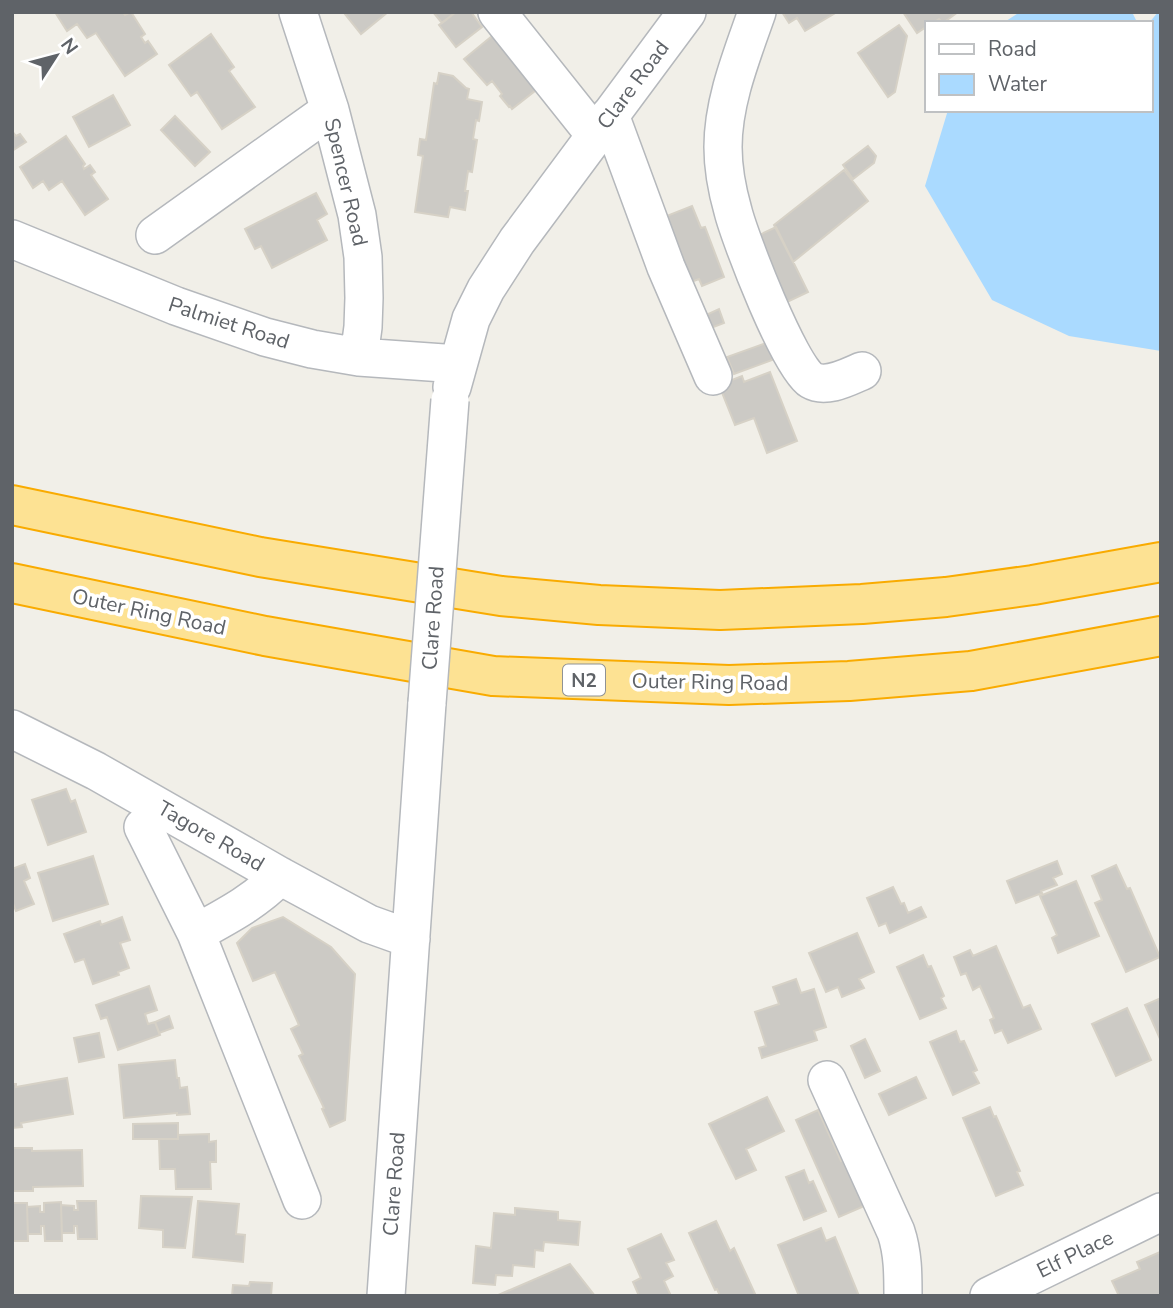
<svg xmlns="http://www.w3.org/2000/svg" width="1173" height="1308" viewBox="0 0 1173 1308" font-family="'Nunito Sans',sans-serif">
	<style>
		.water { fill: #aadaff }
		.building { fill: #cccac5; stroke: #d6d1c6; stroke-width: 2 }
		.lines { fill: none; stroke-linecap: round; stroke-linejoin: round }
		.minor-casing { stroke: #b5b8bc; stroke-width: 40 }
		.highway-casing { stroke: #f9ab00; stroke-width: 42 }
		.minor { stroke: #fff; stroke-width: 37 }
		.highway { stroke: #fde293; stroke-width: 38 }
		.minor-bridge-casing { stroke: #b5b8bc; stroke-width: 40; stroke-linecap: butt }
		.minor-bridge { stroke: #fff; stroke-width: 37 }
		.labels { text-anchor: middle; stroke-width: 7; stroke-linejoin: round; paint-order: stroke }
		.shield { fill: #fff; stroke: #8f9295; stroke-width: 2 }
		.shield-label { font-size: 19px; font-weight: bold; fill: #5f6368 }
		.street-label { font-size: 21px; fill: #5f6368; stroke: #fff }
	</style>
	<rect width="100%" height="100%" fill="#f1efe8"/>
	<path class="water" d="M1020,12H1132L1137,22L1140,23H1003Z
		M1158,12H1161V351L1069,336L992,300L925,186L948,110H1150L1149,23Z"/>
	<path class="building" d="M55,12H123L125,15L131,12L145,34L141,37L145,43L148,41L157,54L125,76L96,33L87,38L77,24L67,31Z
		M346,12H388L361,34L345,14Z
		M433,12H456L442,23Z
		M456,12H471L482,27L456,47L439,25Z
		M782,12H837L805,31L797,18L789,23Z
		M903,12H958L943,23L939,19L933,23H926V27L917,33Z
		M899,25L907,36L895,92L888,97L858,53Z
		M497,32L540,87L512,109L510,106L509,107L500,96L502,94L492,81L487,85L464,59Z
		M211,34L234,67L229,71L255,107L222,129L197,92L191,96L169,65Z
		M439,73L453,76L466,88L469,89L467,99L482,102L479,121L476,120L473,139L477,140L472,172L468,171L465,191H468L465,210L450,207L448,217L415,212L423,156L418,155L420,139L426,140L434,83L437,84Z
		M113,95L130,125L89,147L73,117Z
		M175,116L210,152L195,166L161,130Z
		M12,131L16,136L20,134L26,142L12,151Z
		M66,136L85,164L83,166L84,169L90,165L95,172L91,175L108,199L85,215L62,181L49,190L43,181L33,188L20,167Z
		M868,146L876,156L874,163L853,179L843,165Z
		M844,170L868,201L793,262L774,225Z
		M316,193L327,214L317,220L327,240L272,268L261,246L255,249L245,229Z
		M692,206L701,228L705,227L724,277L702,286L699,279L683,285L654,221Z
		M776,227L808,292L783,304L751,239Z
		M719,309L724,323L711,328L706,315Z
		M769,342L775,359L734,374L727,357Z
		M770,372L797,441L767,453L754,418L735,425L719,385L742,376L744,382Z
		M66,789L71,802L75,800L86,832L48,845L32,800Z
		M93,856L108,904L53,921L38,873Z
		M1057,861L1062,874L1053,878L1057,885L1041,891L1042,893L1016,903L1007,881Z
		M25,864L30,878L24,881L34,904L16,911L12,901V869Z
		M1116,865L1127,889L1130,888L1160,957L1126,972L1095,903L1102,900L1092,876Z
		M1076,881L1099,936L1058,953L1052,938L1057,935L1040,896Z
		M893,887L901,904L904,903L908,913L921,907L926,917L890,933L886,923L879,926L867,898Z
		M122,917L130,940L120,943L129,968L118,972L119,975L93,984L84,959L75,962L64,934L100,921L101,925Z
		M283,917L331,947L355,974L345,1120L330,1127L322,1109L324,1108L299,1056L303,1054L291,1029L299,1025L275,972L253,981L237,943L252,928Z
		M857,933L874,972L859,979L864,988L842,997L838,987L826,992L809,953Z
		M996,946L1023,1008L1030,1005L1041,1029L1008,1043L1002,1030L995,1033L990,1020L994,1018L980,986L973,990L966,973L961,975L954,957L970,950L973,956Z
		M923,955L928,967L931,966L944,996L941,998L946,1008L920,1019L897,967Z
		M796,979L801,993L814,989L826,1027L814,1031L817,1040L762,1058L759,1048L766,1046L755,1012L779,1004L773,987Z
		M149,986L157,1010L145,1014L148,1024L155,1022L160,1035L118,1050L107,1017L101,1019L96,1005Z
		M1161,998V1041L1145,1005Z
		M1127,1008L1151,1060L1116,1076L1092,1024Z
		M169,1016L173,1028L159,1033L155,1022Z
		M956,1031L960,1042L964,1041L977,1070L973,1072L979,1083L953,1095L930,1042Z
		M99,1033L104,1057L79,1062L74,1038Z
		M865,1039L880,1071L865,1078L851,1046Z
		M175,1060L177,1078H179L180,1088L187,1087L190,1114L177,1115V1113L124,1118L119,1065Z
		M916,1077L926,1098L889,1115L879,1094Z
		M67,1078L73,1114L21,1123L22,1127L12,1128V1084H16V1087Z
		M767,1097L784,1131L746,1149L756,1170L736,1179L709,1124Z
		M990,1107L994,1117L996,1116L1020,1171L1017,1172L1023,1185L996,1196L963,1118Z
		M818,1110L841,1161L848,1158L869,1204L839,1217L796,1120Z
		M178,1123V1139H133V1124Z
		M209,1134V1142L216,1141V1162H210L211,1189H176L175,1169H160L159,1139H178V1135Z
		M12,1148H32V1151L82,1150L83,1186L33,1187V1191H12Z
		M804,1170L809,1183L813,1181L826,1211L804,1220L786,1177Z
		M141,1196L192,1197L185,1248L163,1247V1230L139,1228Z
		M77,1201H96L97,1239H78L77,1226H74V1233H62L61,1205L74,1206V1210H78Z
		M198,1201L239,1204L236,1234L245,1235L243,1262L193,1257Z
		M61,1202L62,1241H45L44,1226H41V1234H28L27,1207L40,1206V1212H44V1203Z
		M12,1203H27L28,1241H12Z
		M515,1208L558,1212V1220L580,1222L578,1245L544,1242L543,1251L535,1250L534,1267L513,1265L512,1276L496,1275L495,1285L473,1283L476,1246L491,1248L494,1213L515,1215Z
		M716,1221L730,1251L734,1248L756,1296H720L717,1289L715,1290L689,1233Z
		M821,1228L826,1241L835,1237L859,1296H799L778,1245Z
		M661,1234L674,1260L666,1263L673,1276L664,1281L671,1296H639L633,1282L641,1278L628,1249Z
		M1160,1252L1161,1296H1119L1112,1281L1140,1269L1137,1262Z
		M570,1264L595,1296H496Z
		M250,1282L272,1283L271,1296H232L233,1285L249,1286Z"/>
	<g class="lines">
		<defs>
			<path id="minor" d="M298,12L330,110L357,215L363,257L364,298L363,327L359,357
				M497,12L595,135
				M757,12C742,55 723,101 723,147C723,168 727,190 733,211C740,239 790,368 811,380C826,389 848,377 862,371
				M610,115L666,267L713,376
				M155,235L330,110
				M12,239L176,306L265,337L312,349L359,357L458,364
				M452,387L471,319L486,289L517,241L687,12
				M12,729L96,771L280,876L369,924L411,939
				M143,827L196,933L302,1200
				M196,933C227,916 256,901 280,876
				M827,1080L896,1232C903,1253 903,1274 903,1296
				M386,1296L427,703
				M989,1296L1161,1212"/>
			<path id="highway" d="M12,505L260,557L501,596L599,605L720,610L862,604L946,597L1033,585L1161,562
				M12,583L265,636L493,676L729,685L849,681L971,671L1161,636"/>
		</defs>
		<use href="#minor" class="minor-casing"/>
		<use href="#highway" class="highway-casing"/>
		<use href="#minor" class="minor"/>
		<use href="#highway" class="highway"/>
		<defs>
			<path id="minor-bridge" d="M427,703L450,400"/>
		</defs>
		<use href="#minor-bridge" class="minor-bridge-casing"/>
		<use href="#minor-bridge" class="minor-bridge"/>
	</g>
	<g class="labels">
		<rect class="shield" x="563" y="664.5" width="42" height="31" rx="5"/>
		<g class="shield-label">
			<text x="584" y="687">N2</text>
		</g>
		<g class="street-label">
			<text transform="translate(633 85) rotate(-53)" y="7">Clare Road</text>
			<text transform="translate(346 182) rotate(77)" y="7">Spencer Road</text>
			<text transform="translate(229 323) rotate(18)" y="7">Palmiet Road</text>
			<text transform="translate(149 612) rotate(12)" y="7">Outer Ring Road</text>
			<text transform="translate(433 618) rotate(-86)" y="7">Clare Road</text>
			<text transform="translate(710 682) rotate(1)" y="7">Outer Ring Road</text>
			<text transform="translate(211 836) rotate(30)" y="7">Tagore Road</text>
			<text transform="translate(394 1184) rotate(-86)" y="7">Clare Road</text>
			<text transform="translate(1075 1254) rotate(-26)" y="7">Elf Place</text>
		</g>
	</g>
	<rect width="1173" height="1308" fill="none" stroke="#5f6368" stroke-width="28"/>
	<rect x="925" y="21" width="228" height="91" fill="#ffffff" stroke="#bfc1c3" stroke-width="2"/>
	<rect x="939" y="44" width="35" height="10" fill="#ffffff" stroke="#bfc1c3" stroke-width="2"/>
	<text x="988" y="56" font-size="21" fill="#5f6368">Road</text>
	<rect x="939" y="74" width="35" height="21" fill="#aadaff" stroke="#bfc1c3" stroke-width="2"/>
	<text x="988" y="91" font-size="21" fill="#5f6368">Water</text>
	<g transform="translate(56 56) rotate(54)" stroke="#ffffff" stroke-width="5" paint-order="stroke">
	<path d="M0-5L12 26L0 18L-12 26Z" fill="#5f6368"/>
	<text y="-10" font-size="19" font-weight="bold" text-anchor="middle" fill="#5f6368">N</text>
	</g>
</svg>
